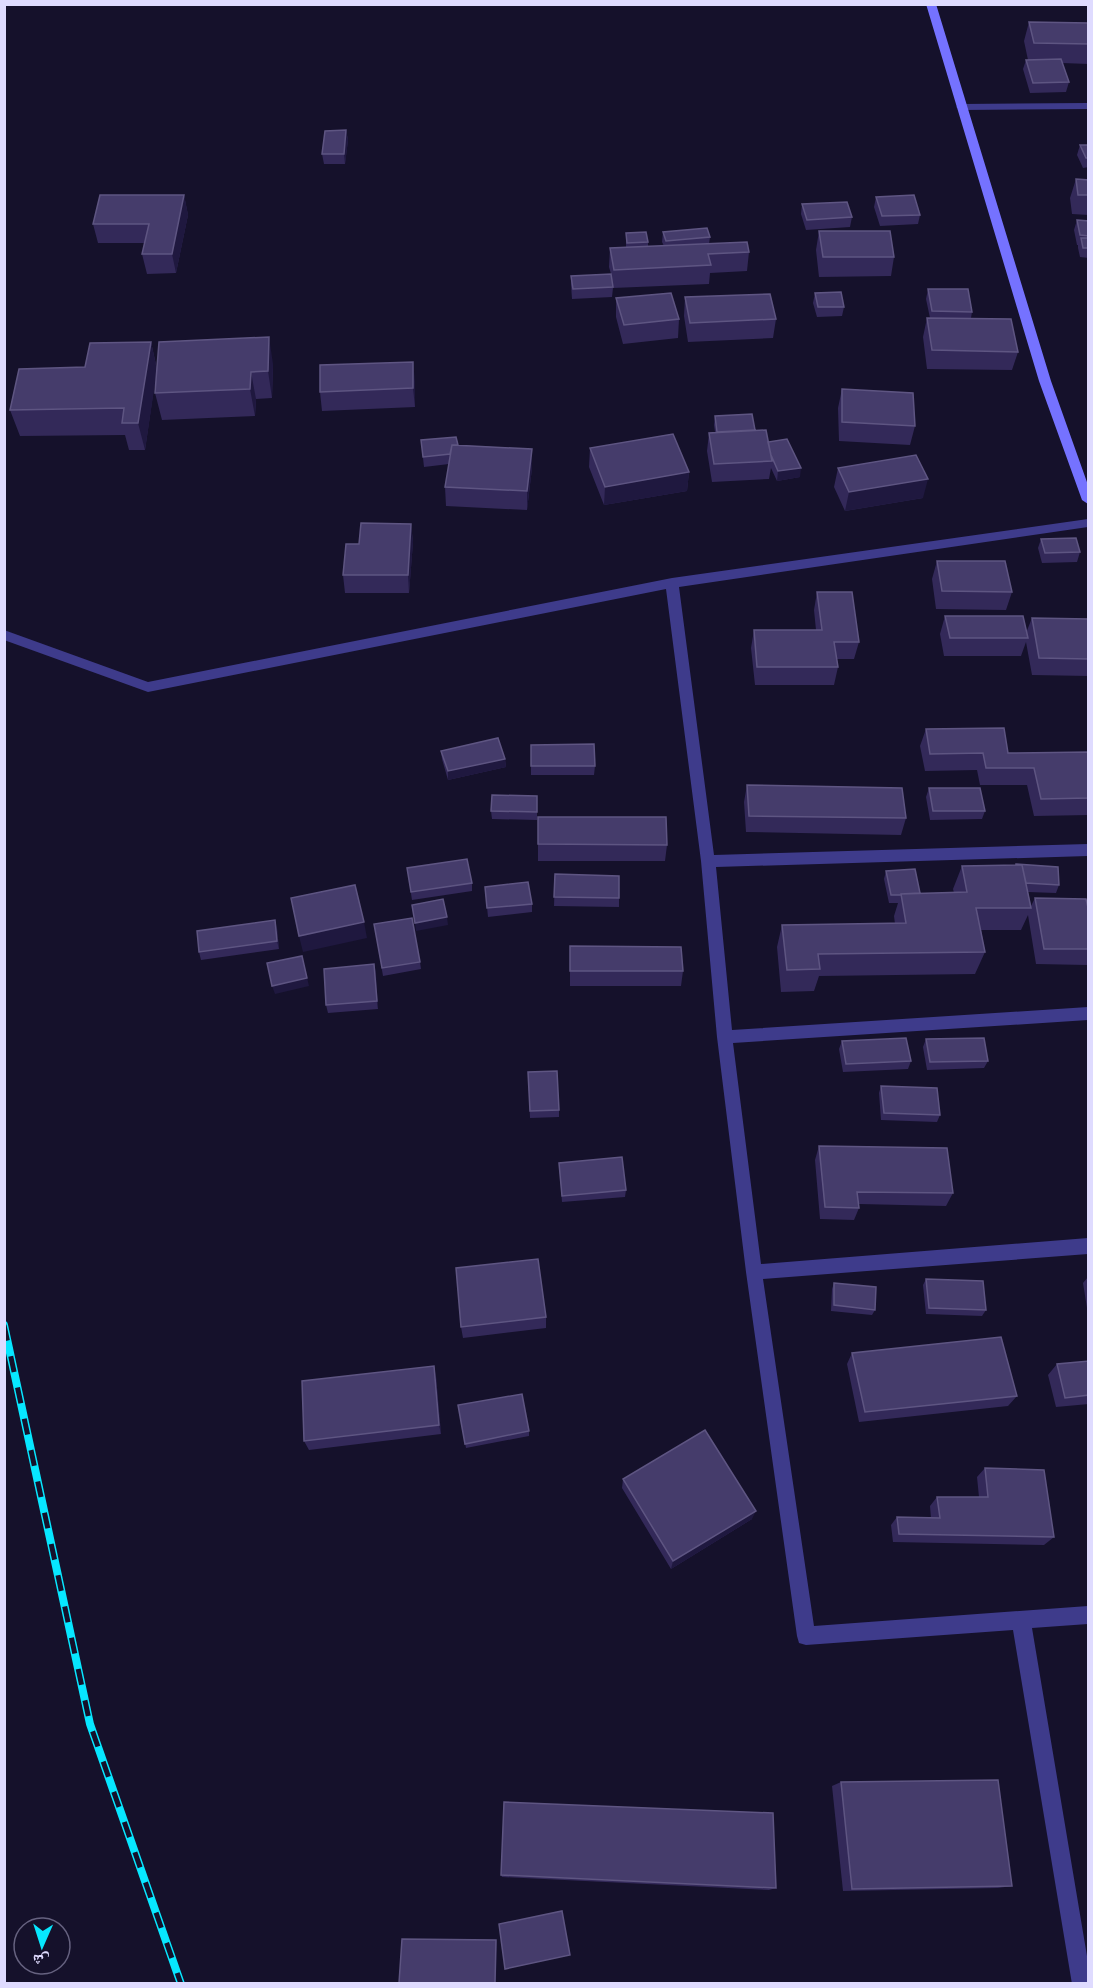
<svg xmlns="http://www.w3.org/2000/svg" width="1093" height="1988" viewBox="0 0 1093 1988" font-family="'Varela Round','Noto Naskh Arabic',sans-serif">
	<style>
		.lines { fill: none; stroke-linecap: round; stroke-linejoin: round }
		.street { fill: #3e3b8b; fill-rule: evenodd }
		.secondary { fill: #7572ff; fill-rule: evenodd }
		.rail-casing { stroke: #07e7ff; stroke-width: 8 }
		.rail { stroke: #15112b; stroke-width: 5; stroke-dasharray: 16; stroke-linecap: butt }
		.wall { fill: #332959 }
		.shaded-wall { fill: #1f183f }
		.building { fill: #453c6b; stroke: #5e5582; stroke-width: 1.5 }
	</style>
	<rect width="100%" height="100%" fill="#15112b"/>
	<g class="lines">
		<path class="street" d="M1088,103V109L961,110L956,107L961,104Z
			M1088,519V527L679,587L714,855L1088,844V856L716,867L732,1030L1088,1007V1020L733,1043L761,1264L1088,1238V1254L763,1279L814,1626L1088,1606V1624L1032,1628L1088,1962V1984H1072L1013,1630L806,1645L799,1643L797,1636L746,1272L717,1037L701,861L666,589L148,692L4,640V630L148,682L672,578Z"/>
		<path class="secondary" d="M926,4H936L1051,381L1088,485V504L1082,500L1039,381Z"/>
		<defs>
			<path id="rail" d="M4,1325L90,1724L181,1984"/>
		</defs>
		<use href="#rail" class="rail-casing"/>
		<use href="#rail" class="rail"/>
	</g>
	<path class="wall" d="M997,4H1031V5Z
		M1089,4V5L1033,4Z
		M1029,22L1089,23V64L1062,63L1069,82L1066,92L1030,93L1023,69L1026,60H1028L1024,41Z
		M346,130L348,140L345,164H324L322,154Z
		M1080,145H1089V167L1083,168L1077,155Z
		M1076,179L1089,180V215L1072,214L1070,198Z
		M184,195L188,215L176,273L147,274L142,254L145,243H98L93,224Z
		M876,197L920,215L918,224L880,226L874,207Z
		M802,204L852,217L850,227L806,230L801,214Z
		M1077,220L1089,221V258L1080,257L1078,248V245H1077L1074,230Z
		M819,231L894,257L891,276L819,277L816,250Z
		M663,232L710,237L709,244L749,252L747,271L710,273L709,284L613,288L612,297L572,299L571,285V276L611,274L609,267L610,248L626,247V233L648,242V246H664L662,242Z
		M928,289L972,312L971,318L1018,352L1012,370L927,369L923,337L927,318H930L926,299Z
		M815,293L844,307L842,316L817,317L813,303Z
		M685,297L776,319L773,338L688,342L684,316Z
		M616,298L679,319L678,338L623,344L616,317Z
		M151,342L157,369L273,364L272,398L256,399L255,416L162,420L155,393L156,374L145,450H129L125,435L20,436L10,410L85,367Z
		M415,381V407L322,411L320,392Z
		M842,389L915,426L910,445L839,441L838,408Z
		M715,416L755,430L768,442L800,477L777,481L771,468L769,479L712,482L707,451L709,433L715,432L714,425Z
		M421,440L458,445L532,449V468L527,510L446,506L445,487L449,464L424,467Z
		M590,448L689,472L687,491L604,505L589,467Z
		M838,468L923,498L845,511L834,487Z
		M411,524L413,542L409,593H345L343,575L359,544Z
		M1041,539L1080,552L1077,562L1042,563L1038,548Z
		M937,561L1012,592L1006,610L936,609L932,579Z
		M817,592L859,642L854,659H837L838,667L834,685H755L751,648L754,630H816L814,610Z
		M945,616L1026,633L1032,618L1089,619V676L1032,675L1026,642L1021,656H944L940,634Z
		M926,729L1008,753L1089,752V815L1034,816L1027,785H980L977,770L925,771L920,746Z
		M531,745L595,766L594,775H531Z
		M441,751L505,759L506,767L448,780L442,759Z
		M747,785L906,818L901,835L746,832L744,802Z
		M929,788L985,811L982,819L930,820L926,797Z
		M537,796V820L492,819L491,811Z
		M538,817L667,845L665,861H538Z
		M1016,864L1059,885L1056,893L1028,892L1031,906L1035,898L1089,912V962L1087,965L1036,964L1028,915L1021,930H981L985,952L975,974L819,976L814,991L781,992L777,947L782,925L895,924L894,916L898,903H889L884,879L886,871L920,893H954L953,889L962,866L1015,865Z
		M407,868L472,883V891L412,900Z
		M555,874L619,898V907L554,906Z
		M485,887L532,904V912L488,917Z
		M374,924L420,962L421,969L383,976Z
		M277,928L279,949L201,960L199,952Z
		M570,946L683,971L681,986H570Z
		M374,964L378,1009L328,1013L326,1005Z
		M926,1039L988,1061L984,1068L927,1070L923,1047Z
		M842,1041L911,1061L908,1069L843,1072L839,1049Z
		M528,1072L559,1110V1117L530,1118Z
		M881,1086L940,1115L937,1122L881,1120L879,1093Z
		M819,1146L953,1193L946,1206L859,1204V1208L854,1220L820,1219L815,1160Z
		M559,1163L626,1190L625,1197L562,1202Z
		M1088,1277H1089V1308H1087L1083,1283Z
		M926,1279L986,1310L982,1316L926,1314L923,1285Z
		M834,1283L875,1310L872,1315L831,1311L832,1289Z
		M546,1317V1328L463,1338L461,1327Z
		M852,1353L1017,1396L1008,1406L859,1422L847,1364Z
		M1089,1361V1404L1056,1407L1048,1375L1057,1364Z
		M436,1376L441,1434L309,1450L304,1441Z
		M458,1405L529,1431V1436L466,1448Z
		M985,1468L1054,1537L1044,1545L893,1542L891,1525L897,1517L931,1518L930,1506L937,1497H979L977,1477Z
		M623,1479L752,1519L671,1569L622,1488Z
		M841,1782L1012,1886L998,1888L843,1891L832,1786Z
		M501,1875L776,1888L769,1890L502,1877Z"/>
	<path class="shaded-wall" d="M346,130L348,140L345,164L344,154Z
		M184,195L188,215L176,273L172,254Z
		M269,337L273,364L272,398L268,371Z
		M151,342L157,370L145,450L138,423Z
		M413,362L415,381V407L413,388Z
		M251,372L256,399L255,416L250,389Z
		M532,449V468L527,510V491Z
		M801,468L800,477L777,481L778,471Z
		M689,472L687,491L604,505L605,487Z
		M928,479L923,498L845,511L849,492Z
		M411,524L413,542L409,593L408,575Z
		M505,759L506,767L448,780V771Z
		M447,917L448,925L416,931L415,923Z
		M275,920L277,928L279,949L277,941Z
		M364,922L367,938L303,952L299,936Z
		M302,956L309,986L275,994L272,986Z
		M374,964L376,972L378,1009L377,1001Z
		M434,1366L436,1376L441,1434L439,1425Z
		M756,1511L752,1519L671,1569L673,1561Z
		M496,1940L497,1941L496,1983H495Z"/>
	<path class="building" d="M1029,22L1089,23V44L1034,43Z
		M1061,59L1069,82L1033,83L1026,60Z
		M346,130L344,154H322L325,131Z
		M1080,145H1089V158H1086Z
		M1076,179L1089,180V195H1078Z
		M100,195H184L172,254H142L149,224H93Z
		M914,195L920,215L882,216L876,197Z
		M847,202L852,217L807,220L802,204Z
		M1077,220L1089,221V236L1080,235Z
		M707,228L710,237L666,241L663,232Z
		M819,231H890L894,257H823Z
		M646,232L648,242L627,243L626,233Z
		M1081,238H1089V248H1083Z
		M747,242L749,252L708,254L711,265L614,270L610,248Z
		M611,274L613,287L573,289L571,276Z
		M928,289H968L972,312L932,311Z
		M841,292L844,307H818L815,293Z
		M671,293L679,319L624,325L616,298Z
		M770,294L776,319L690,323L685,297Z
		M927,318L1011,319L1018,352L932,350Z
		M269,337L268,371L251,372L250,389L155,393L159,342Z
		M151,342L138,423H122L124,408L10,410L19,369L85,367L90,343Z
		M413,362V388L320,392V365Z
		M842,389L913,393L915,426L842,422Z
		M752,414L755,430L717,432L715,416Z
		M766,430L772,461L714,464L709,433Z
		M673,434L689,472L605,487L590,448Z
		M456,437L458,445H452L450,454L423,457L421,440Z
		M787,439L801,468L778,471L771,455L768,442Z
		M452,445L532,449L527,491L445,487Z
		M916,455L928,479L849,492L838,468Z
		M361,523L411,524L408,575H343L346,544H359Z
		M1076,538L1080,552L1045,553L1041,539Z
		M937,561H1005L1012,592L942,591Z
		M817,592H852L859,642H834L838,667H757L754,630H822Z
		M945,616H1023L1028,638H950Z
		M1032,618L1089,619V659L1039,658Z
		M1004,728L1008,753L1089,752V798L1041,799L1034,768H986L983,753L930,754L926,729Z
		M498,738L505,759L448,771L441,751Z
		M594,744L595,766H531V745Z
		M747,785L902,788L906,818L749,816Z
		M929,788H980L985,811H933Z
		M492,795L537,796V812L491,811Z
		M538,817H666L667,845L538,844Z
		M467,859L472,883L411,892L407,868Z
		M1016,864L1058,867L1059,885L1026,883L1022,865H1016Z
		M1022,865L1031,908H976L985,952L818,954L820,969L787,970L782,925L906,923L901,894L967,892L962,866Z
		M915,869L920,893L901,894V895H891L886,871Z
		M555,874L619,876V898L554,897Z
		M528,882L532,904L487,908L485,887Z
		M355,885L364,922L299,936L291,898Z
		M1035,898L1086,899L1089,912V949H1044Z
		M443,899L447,917L415,923L412,905Z
		M412,918L420,962L382,968L374,924Z
		M275,920L277,941L199,952L197,931Z
		M570,946L681,947L683,971H570Z
		M302,956L307,978L272,986L267,963Z
		M374,964L377,1001L326,1005L324,969Z
		M906,1038L911,1061L846,1064L842,1041Z
		M984,1038L988,1061L930,1062L926,1039Z
		M557,1071L559,1110L530,1111L528,1072Z
		M881,1086L937,1088L940,1115L884,1113Z
		M819,1146L947,1148L953,1193L857,1192L859,1208L825,1207Z
		M622,1157L626,1190L562,1196L559,1163Z
		M538,1259L546,1317L461,1327L456,1268Z
		M926,1279L983,1281L986,1310L929,1308Z
		M834,1283L876,1287L875,1310L834,1305Z
		M1001,1337L1017,1396L865,1412L852,1353Z
		M1089,1361V1395L1065,1398L1057,1364Z
		M434,1366L439,1425L304,1441L302,1381Z
		M522,1394L529,1431L465,1444L458,1405Z
		M705,1430L756,1511L673,1561L623,1479Z
		M985,1468L1044,1470L1054,1537L899,1534L897,1517L940,1518L937,1497H988Z
		M998,1780L1012,1886L852,1889L841,1782Z
		M504,1802L773,1813L776,1888L501,1875Z
		M562,1911L570,1955L505,1969L499,1924Z
		M402,1939L496,1940L495,1983H399Z"/>
	<rect width="1093" height="1988" fill="none" stroke="#dfdbff" stroke-width="12"/>
	<g transform="translate(42 1946) rotate(183)"><circle r="28" fill="#15112b" stroke="#666280" stroke-width="1.5"/>
	<path d="M0-4.5L10 22L0 15L-10 22Z" fill="#07e7ff"/>
	<text y="-9" font-size="16" font-weight="bold" text-anchor="middle" fill="#dfdbff">ش</text>
	</g>
</svg>
